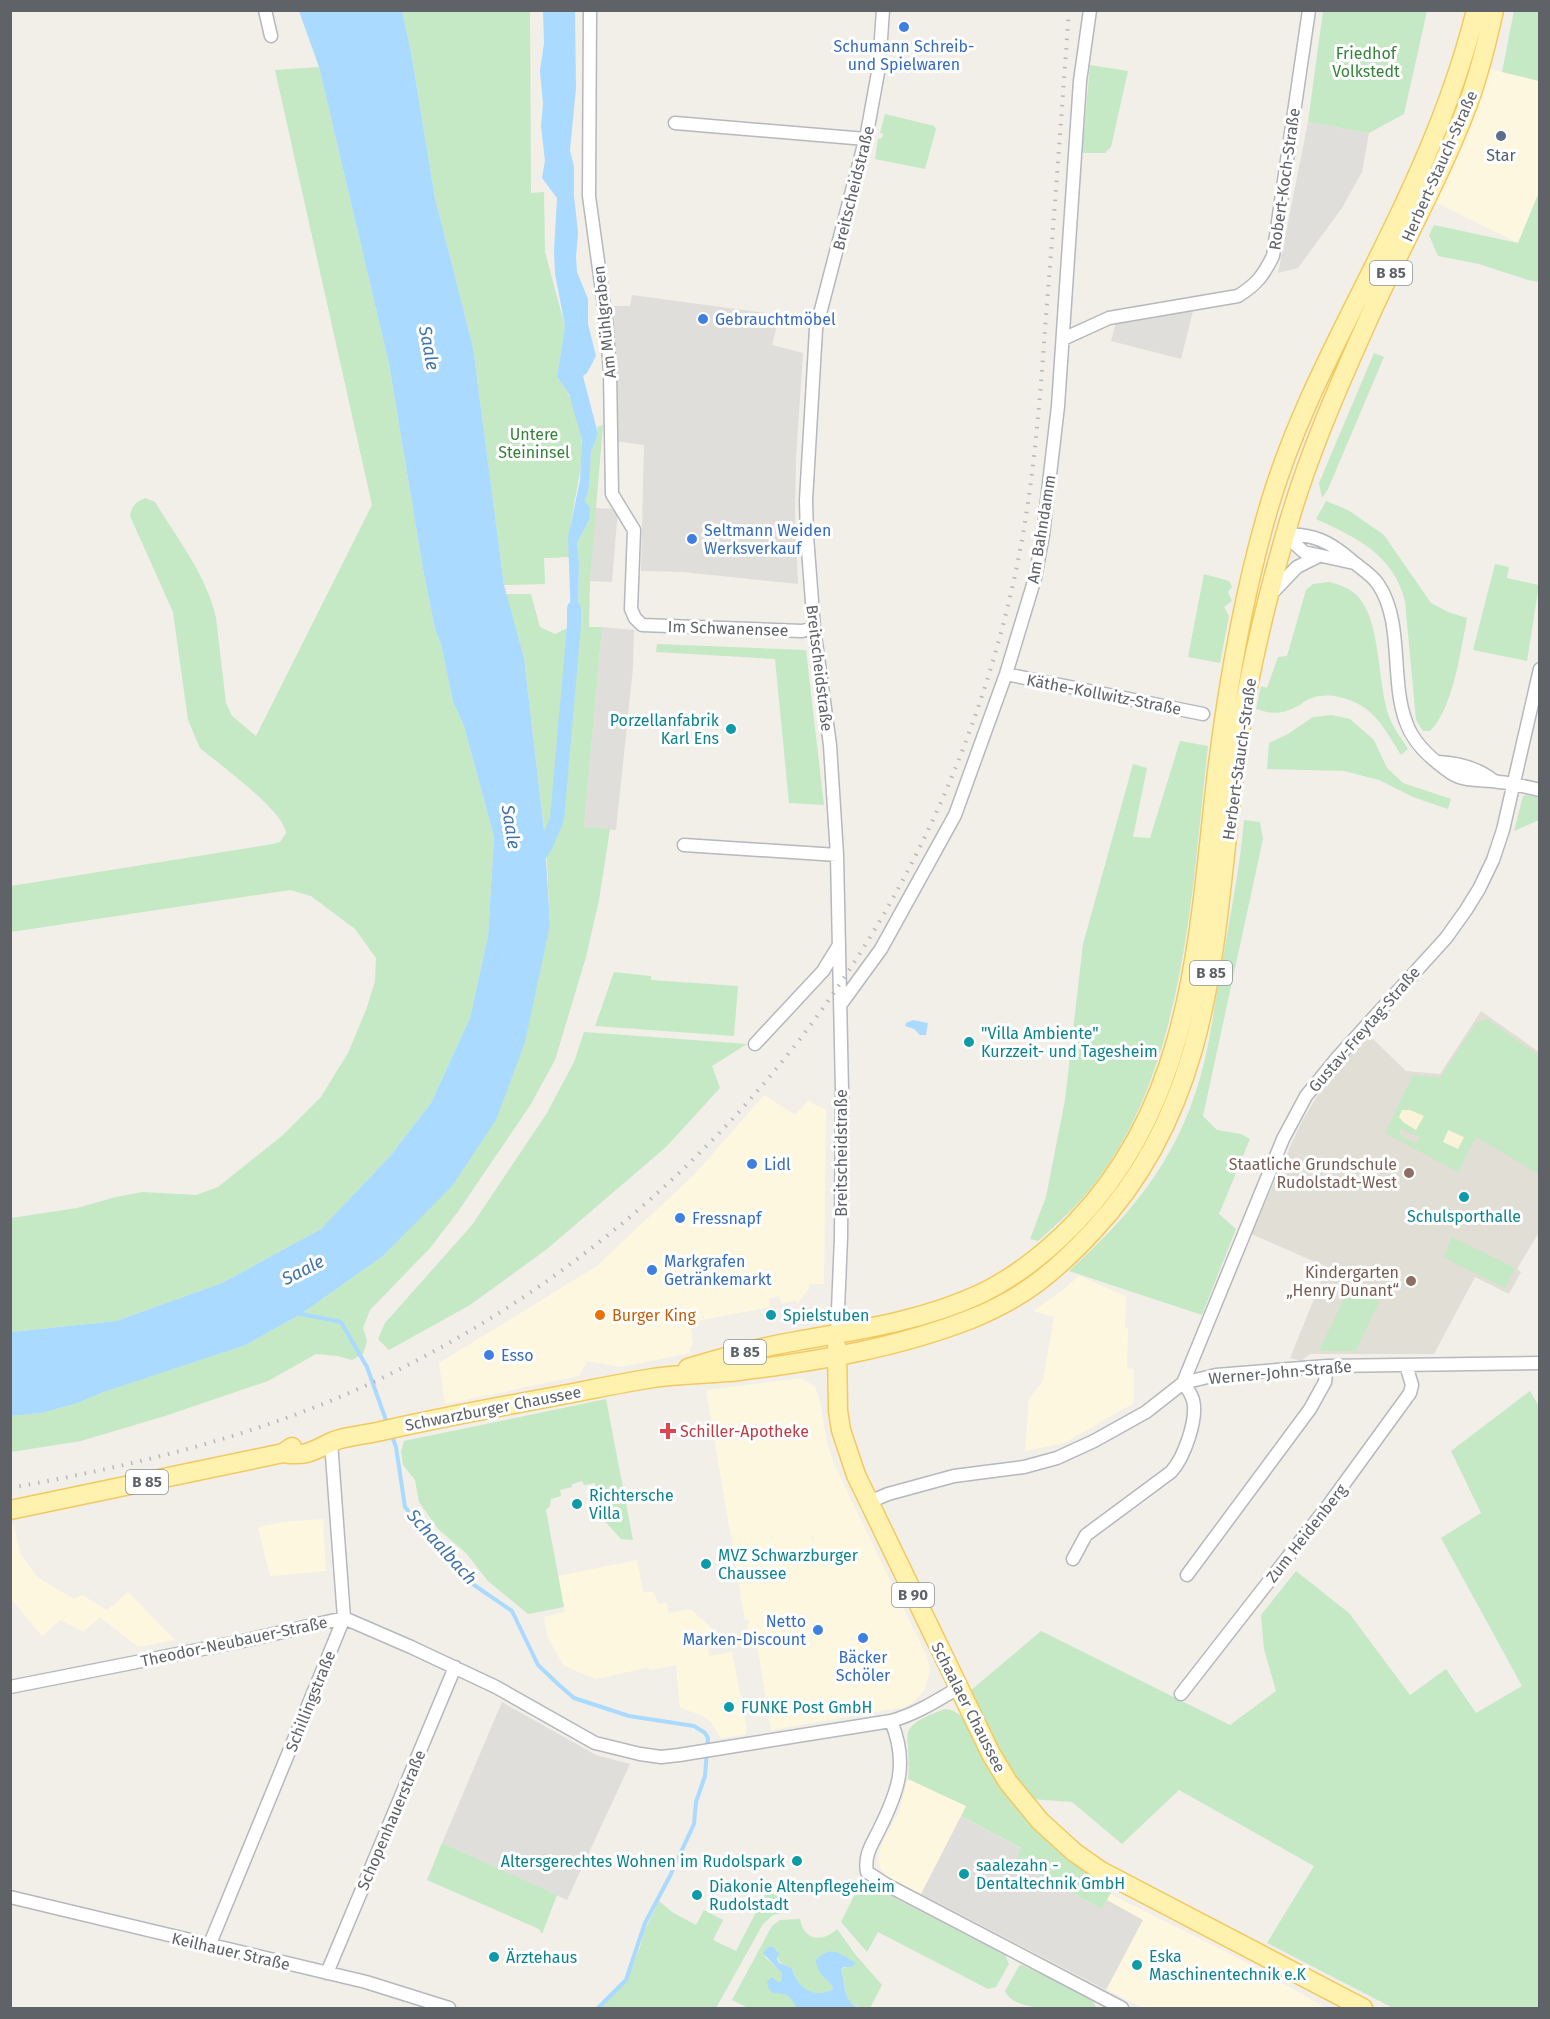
<svg xmlns="http://www.w3.org/2000/svg" width="1550" height="2019" viewBox="0 0 1550 2019" font-family="'Fira Sans',sans-serif">
	<style>
		.commercial { fill: #fef7e0 }
		.industrial { fill: #e0deda }
		.education { fill: #e1ded6 }
		.green { fill: #c5e8c5; fill-rule: evenodd }
		.sand { fill: #fbf3d9 }
		.water { fill: #aadaff }
		.lines { fill: none; stroke-linecap: round; stroke-linejoin: round }
		.stream { stroke: #aadaff; stroke-width: 4 }
		.canal { stroke: #aadaff; stroke-width: 14 }
		.street-casing { stroke: #b5b8bc; stroke-width: 15 }
		.primary-casing { stroke: #f2c960; stroke-width: 21 }
		.street { stroke: #fff; stroke-width: 12 }
		.primary { stroke: #fff2af; stroke-width: 18 }
		.rail { stroke: #b6b7b8; stroke-width: 4; stroke-dasharray: 1.5 8; stroke-linecap: butt }
		.shop-dot { fill: #3f7fe0; stroke: #fff; stroke-width: 2 }
		.service-dot { fill: #5c6f8a; stroke: #fff; stroke-width: 2 }
		.culture-dot { fill: #0f9aa8; stroke: #fff; stroke-width: 2 }
		.education-dot { fill: #8d6e63; stroke: #fff; stroke-width: 2 }
		.food-dot { fill: #e8710a; stroke: #fff; stroke-width: 2 }
		.health-dot { fill: #e0444e; stroke: #fff; stroke-width: 2 }
		.labels { text-anchor: middle; stroke-width: 6; stroke-linejoin: round; paint-order: stroke }
		.shield { fill: #fff; stroke: #8f9295; stroke-width: 1.5 }
		.shield-label { font-size: 15px; font-weight: bold; fill: #5f6368 }
		.shop-label { font-size: 16px; fill: #366cbe; stroke: #fff; text-anchor: start }
		.park-label { font-size: 16px; fill: #348238; stroke: #fff }
		.service-label { font-size: 16px; fill: #4e5e75; stroke: #fff }
		.street-label { font-size: 16px; fill: #5f6368; stroke: #fff }
		.culture-label { font-size: 16px; fill: #0d838f; stroke: #fff; text-anchor: start }
		.education-label { font-size: 16px; fill: #785e54; stroke: #fff; text-anchor: end }
		.food-label { font-size: 16px; fill: #c56008; stroke: #fff; text-anchor: start }
		.health-label { font-size: 16px; fill: #be3a42; stroke: #fff; text-anchor: start }
		.water-label { font-size: 18px; font-style: italic; fill: #4174aa; stroke: #fff }
	</style>
	<rect width="100%" height="100%" fill="#f1efe8"/>
	<path class="commercial" d="M1490,69L1539,81V192L1518,243L1435,202Z
		M764,1095L795,1115L809,1100L815,1105L826,1109L824,1284H809V1289L797,1304L796,1300L782,1304L779,1296L769,1298L770,1307L690,1322L693,1344L689,1349L691,1353L620,1367L587,1361L579,1376L445,1404L439,1363L597,1266L696,1173Z
		M1079,1276L1126,1296L1125,1328L1128,1329L1127,1368L1134,1369V1403L1064,1443L1025,1451L1029,1399L1043,1381L1054,1317L1033,1311L1063,1290Z
		M802,1378L815,1387L820,1401L827,1443L834,1464L927,1657L930,1670L924,1691L913,1702L905,1707L771,1730L757,1644L752,1641L747,1629L750,1620H745L706,1390Z
		M323,1519L326,1571L270,1576L258,1527L283,1522Z
		M14,1525L20,1553L37,1577L74,1599L82,1595L107,1610L128,1592L175,1640L138,1647L100,1617L83,1632L60,1620L42,1636L11,1599L10,1526Z
		M637,1560L643,1592H653L659,1604L667,1603L668,1613L690,1609L717,1633L708,1644L709,1656L732,1652L747,1730L745,1735L721,1738L710,1721L701,1715L680,1708L676,1665L652,1670L646,1668L596,1679L564,1666L547,1636L544,1617L565,1612L558,1576Z
		M908,1779L1028,1835L1063,1866L1112,1895L1242,1960L1326,2008H1143L889,1878L884,1874L880,1867L878,1856L883,1841L899,1812Z"/>
	<path class="industrial" d="M1308,122L1369,133L1362,172L1342,208L1298,268L1278,273Z
		M632,295L780,315L772,345L803,353L796,458L795,515L798,584L682,572L641,571L644,445L614,441L608,306H630Z
		M1193,311L1181,359L1111,341L1116,323Z
		M595,508L618,509L612,582L590,581Z
		M602,627L634,630L633,668L616,830L584,827Z
		M502,1702L596,1755L630,1764L567,1900L442,1843Z
		M961,1816L1022,1849L1015,1862L1102,1909L1107,1900L1143,1920L1106,1990L921,1894Z"/>
	<path class="education" d="M1481,1011L1539,1052V1232L1517,1269L1521,1272L1509,1294L1475,1277L1434,1354H1310L1301,1361L1290,1358L1327,1267L1251,1234L1300,1125L1325,1082L1369,1035L1406,1071L1440,1074Z"/>
	<path class="green" d="M402,11H530L531,193L544,192L545,252L565,326L557,377C606,441 567,490 569,557L544,558L545,584L504,585L473,347L435,198L411,52Z
		M1323,11H1427L1404,114L1369,133L1308,122Z
		M1514,11H1539V81L1502,72Z
		M1090,65L1128,71L1111,147L1105,153H1082Z
		M319,67L389,364L423,569L435,629L441,644L453,702L464,726L494,837L488,936L470,1018L431,1103L391,1155L321,1229L222,1283L116,1321L11,1332V1218L77,1208L116,1197L142,1192L196,1195L218,1187L283,1135L321,1097L348,1053L366,1010L375,981L376,958L355,929L311,896L290,890L11,932V886L273,844L280,842L286,833C284,811 219,764 200,748L188,720L173,612L130,516C132,505 136,502 145,498L155,502C177,538 207,576 216,618L226,703L232,716L256,736L372,505L275,70Z
		M885,114L934,126L936,129L925,169L875,159L878,139L882,138L883,134L880,133Z
		M1539,192V282L1528,280L1479,264L1438,256L1429,235L1434,225L1518,243Z
		M1374,353L1384,357L1328,489L1322,498L1319,483Z
		M603,425L590,581L589,627H602L584,827L610,829L599,900L586,957L555,1060L531,1104L457,1213L430,1248L370,1310L363,1328L367,1341L363,1354L352,1360L338,1356L316,1354L268,1381L165,1416L81,1441L11,1452L10,1416L41,1413L75,1404L104,1392L246,1345L301,1314L383,1256L550,925L546,845L524,658L506,594H531L540,627L555,634L578,623L579,561L577,543L589,520L585,502L589,487L591,452L598,434L597,427Z
		M1326,501L1348,510L1384,535L1431,603L1448,612L1467,618C1461,649 1453,709 1430,731H1423L1416,720L1405,601C1393,554 1357,538 1316,519Z
		M1495,564L1509,567L1507,578L1539,585L1527,661L1473,650Z
		M1204,574L1229,581L1232,587L1228,592L1232,601L1224,607L1229,616L1220,663L1188,657Z
		M1329,582C1337,584 1347,587 1354,593C1383,616 1376,687 1391,721C1395,731 1403,740 1408,749L1401,755C1384,728 1373,704 1339,697C1331,695 1320,695 1312,698C1308,699 1303,702 1300,705C1282,714 1275,715 1256,709L1261,686L1267,688L1278,657L1287,656L1306,590L1313,584Z
		M657,644L806,650L824,805L789,803L775,659L656,652Z
		M1332,715L1350,719L1374,740L1387,768L1403,783L1451,799L1448,809L1413,797L1379,780L1344,771L1267,769L1269,743L1288,734L1313,717Z
		M1180,741L1208,746C1192,887 1186,1062 1098,1179C1081,1202 1060,1222 1038,1241L1030,1239L1046,1197L1065,1100L1083,944L1133,764L1147,768L1133,837L1150,838Z
		M1526,795L1539,798V820L1514,831L1523,796Z
		M1244,820L1260,822L1263,839L1203,1116L1217,1130L1241,1134L1250,1139L1219,1214L1236,1229L1202,1315L1069,1271C1138,1208 1183,1152 1205,1059C1212,1028 1216,996 1222,964C1230,916 1240,868 1244,820Z
		M614,972L651,976V980L738,986L734,1036L595,1026Z
		M1487,1019L1539,1056V1174L1476,1137L1458,1172L1385,1133L1413,1075L1440,1078L1476,1023ZM1400,1129L1420,1137L1416,1144L1404,1138L1399,1133Z
		M584,1032L747,1044L712,1066L720,1088L666,1147L547,1249L470,1305L389,1350L378,1339L385,1323L472,1225L547,1113L574,1062Z
		M1452,1237L1515,1268L1505,1288L1443,1257Z
		M1358,1283L1382,1295L1356,1351H1319L1348,1290Z
		M1530,1391L1540,1408L1539,2008H1393L1267,1943L1314,1866L1179,1790L1122,1844L1072,1802L1031,1799L995,1746L969,1692L1041,1631L1230,1725L1276,1691L1264,1649L1261,1615L1296,1571L1349,1613L1410,1695L1446,1669L1476,1713L1522,1686L1441,1538L1481,1513L1451,1451Z
		M606,1399L633,1540L621,1539L602,1518L600,1511L606,1510L603,1493L597,1494L595,1483L584,1485L582,1481L572,1484V1487L560,1490L561,1496L551,1499L550,1506L546,1510L564,1607L528,1614L488,1581L466,1553L438,1529L419,1502L415,1480L403,1465L401,1451L404,1441Z
		M945,1709C966,1711 970,1731 978,1748L1115,1885L1102,1909L1015,1862L1021,1848L961,1816L966,1806L908,1779C913,1733 890,1729 945,1709Z
		M442,1843L557,1895L542,1934L539,1929L427,1880Z
		M865,1890L889,1895L1005,1955L1009,1964L996,1987L988,1989L878,1932L867,1952L841,1922L854,1896Z
		M767,1891L790,1902L783,1913L773,1915L763,1924L716,2008H600L626,1982L640,1947L644,1931L659,1901L672,1912L696,1925L704,1910L723,1920L713,1940L736,1951Z
		M800,1919C804,1942 823,1942 837,1929L855,1954L882,1985L870,2008C840,2008 848,1991 841,1969L855,1964L819,1971L833,1987L832,1990C811,2000 798,1988 792,1968C781,1964 777,1963 777,1950L768,1947L765,1957L782,1972L781,1982H778L785,1994L791,1996L797,2008H748L732,2000L772,1926L780,1920Z
		M1022,1965L1092,1998L1096,2008C1075,2008 1015,2015 1005,1991L1019,1966Z"/>
	<path class="sand" d="M1402,1110H1410L1424,1116L1416,1130L1403,1122L1399,1117Z
		M1448,1130L1464,1137L1458,1149L1443,1142Z"/>
	<path class="water" d="M299,11H402L411,52L435,198L473,347L504,585L524,658L544,829L550,925L525,1042L496,1120L453,1185L383,1256L301,1314L246,1345L104,1392L75,1404L41,1413L11,1416V1332L116,1321L222,1283L321,1229L391,1155L431,1103L470,1018L488,936L494,837L464,726L453,702L441,644L435,629L423,569L389,364L319,67Z
		M543,11H575V13L576,88L570,150L574,167V195L578,233L576,257L577,272L588,299V324L596,356L587,373L583,376L598,434L591,452L589,487L585,502L590,507L589,520L577,543L579,561L578,623L574,625L571,621L568,538L580,480L582,440L569,394L557,377L565,326L555,274L554,250L557,198L542,178L545,161L541,126L543,104L540,71L544,43Z
		M913,1020L928,1023L926,1035H920L914,1029L905,1026L906,1023Z
		M768,1947H773L779,1953L777,1959L779,1963L792,1968C797,1987 812,1999 832,1990L833,1987C826,1978 816,1972 816,1960C832,1944 839,1954 856,1963L852,1967H844L841,1969C846,1985 842,2001 859,2008H797C788,1995 791,1994 773,1993L769,1989L767,1982L772,1977L778,1982H781L782,1973L763,1953Z"/>
	<g class="lines">
		<path class="stream" d="M296,1313L341,1322L367,1367L387,1423
			M391,1433L396,1447L405,1507L415,1520L460,1564L474,1585L512,1611L538,1665L559,1685L574,1698L629,1716L694,1726L705,1733L708,1738L705,1776L696,1802L694,1824L670,1876L645,1923L626,1980L598,2008"/>
		<path class="canal" d="M537,859L546,845L557,819L574,625V608"/>
		<defs>
			<path id="street" d="M265,10L271,36
				M590,10L589,196L606,320L610,372L612,494L634,530L631,609L635,618L642,625L802,631L814,628
				M675,123L866,139
				M1063,339L1109,318L1238,296C1257,284 1263,276 1273,256L1309,10
				M1285,535C1313,533 1330,542 1351,560C1360,568 1371,574 1378,584C1404,622 1390,680 1406,722C1413,743 1430,758 1447,770C1462,783 1481,779 1499,782C1513,783 1526,787 1540,790
				M1285,535L1304,552L1354,563
				M1272,593L1297,567L1319,556
				M1006,674L1203,714
				M1438,762C1458,763 1478,768 1494,781
				M684,845L837,855
				M841,1004L881,949L955,815L1006,674L1035,578L1043,535L1058,406L1080,81L1090,10
				M755,1044L823,971L839,945
				M837,1334L841,1237L842,1091L837,855L830,745L814,628L807,536L806,500L816,329L867,133L879,67L883,10
				M1183,1383L1283,1139L1306,1096L1337,1058L1446,938L1466,910L1479,889L1493,860L1503,830L1540,669
				M869,1502L888,1494L954,1476L1024,1467L1057,1458L1094,1441L1146,1412L1183,1383L1216,1375L1327,1366L1540,1363
				M1073,1559L1086,1535L1171,1472C1184,1458 1198,1419 1193,1400C1191,1393 1187,1388 1183,1383
				M1187,1575L1310,1409L1325,1382L1327,1366
				M10,1687L243,1641L344,1618L411,1647L496,1687L595,1743L640,1754L661,1757L679,1755L891,1721C916,1714 936,1701 958,1688
				M1181,1694L1330,1503L1410,1393L1412,1385L1406,1365
				M891,1721C909,1764 898,1792 878,1832C871,1846 864,1856 867,1872L887,1885L1122,2008
				M10,1897L366,1982L449,2008
				M209,1946L344,1618L331,1442
				M327,1973L455,1667"/>
			<path id="primary" d="M837,1348L838,1411L841,1430L856,1475L991,1754L1008,1782L1040,1821L1074,1852L1101,1871L1363,2008
				M688,1368C724,1357 760,1347 797,1341C858,1330 922,1321 980,1294C1016,1277 1048,1251 1076,1222C1195,1098 1198,933 1217,772C1228,683 1243,596 1268,510C1300,399 1360,301 1408,196C1436,136 1460,75 1476,10
				M283,1453C309,1457 313,1450 334,1441C347,1436 363,1435 377,1432C437,1418 497,1407 557,1396C589,1390 621,1383 653,1378C682,1374 711,1374 739,1371C818,1361 897,1348 971,1319C1022,1299 1056,1271 1093,1231C1222,1094 1213,918 1238,744C1249,672 1266,601 1286,532C1306,460 1337,389 1368,320C1400,248 1440,178 1468,104C1479,74 1487,42 1494,10
				M10,1510L269,1456L283,1453L292,1447"/>
		</defs>
		<use href="#street" class="street-casing"/>
		<use href="#primary" class="primary-casing"/>
		<use href="#street" class="street"/>
		<use href="#primary" class="primary"/>
		<path class="rail" d="M10,1488C139,1465 270,1433 388,1375C706,1219 935,931 1013,584C1034,492 1040,398 1047,303C1055,206 1062,108 1069,10"/>
	</g>
	<g class="shop-dot">
		<circle cx="904" cy="27" r="6"/>
		<circle cx="703" cy="319" r="6"/>
		<circle cx="692" cy="539" r="6"/>
		<circle cx="752" cy="1164" r="6"/>
		<circle cx="680" cy="1218" r="6"/>
		<circle cx="652" cy="1270" r="6"/>
		<circle cx="489" cy="1355" r="6"/>
		<circle cx="818" cy="1630" r="6"/>
		<circle cx="863" cy="1638" r="6"/>
	</g>
	<circle class="service-dot" cx="1501" cy="136" r="6"/>
	<g class="culture-dot">
		<circle cx="731" cy="729" r="6"/>
		<circle cx="969" cy="1042" r="6"/>
		<circle cx="1464" cy="1197" r="6"/>
		<circle cx="771" cy="1315" r="6"/>
		<circle cx="577" cy="1504" r="6"/>
		<circle cx="706" cy="1564" r="6"/>
		<circle cx="729" cy="1707" r="6"/>
		<circle cx="797" cy="1861" r="6"/>
		<circle cx="964" cy="1874" r="6"/>
		<circle cx="697" cy="1895" r="6"/>
		<circle cx="494" cy="1957" r="6"/>
		<circle cx="1137" cy="1965" r="6"/>
	</g>
	<g class="education-dot">
		<circle cx="1409" cy="1173" r="6"/>
		<circle cx="1411" cy="1281" r="6"/>
	</g>
	<circle class="food-dot" cx="600" cy="1315" r="6"/>
	<path class="health-dot" d="M665 1422h6v6h6v6h-6v6h-6v-6h-6v-6h6z"/>
	<g class="labels">
		<g class="shield">
			<rect x="1370" y="261" width="42" height="24" rx="4.5"/>
			<rect x="1190" y="961" width="42" height="24" rx="4.5"/>
			<rect x="724" y="1340" width="42" height="24" rx="4.5"/>
			<rect x="126" y="1470" width="42" height="24" rx="4.5"/>
			<rect x="892" y="1583" width="42" height="24" rx="4.5"/>
		</g>
		<g class="shield-label">
			<text x="1391" y="278">B 85</text>
			<text x="1211" y="978">B 85</text>
			<text x="745" y="1357">B 85</text>
			<text x="147" y="1487">B 85</text>
			<text x="913" y="1600">B 90</text>
		</g>
		<g class="shop-label">
			<text x="904" y="52" text-anchor="middle">Schumann Schreib-<tspan x="904" dy="18">und Spielwaren</tspan></text>
			<text x="715" y="325">Gebrauchtmöbel</text>
			<text x="704" y="536">Seltmann Weiden<tspan x="704" dy="18">Werksverkauf</tspan></text>
			<text x="764" y="1170">Lidl</text>
			<text x="692" y="1224">Fressnapf</text>
			<text x="664" y="1267">Markgrafen<tspan x="664" dy="18">Getränkemarkt</tspan></text>
			<text x="501" y="1361">Esso</text>
			<text x="806" y="1627" text-anchor="end">Netto<tspan x="806" dy="18">Marken-Discount</tspan></text>
			<text x="863" y="1663" text-anchor="middle">Bäcker<tspan x="863" dy="18">Schöler</tspan></text>
		</g>
		<g class="park-label">
			<text x="1366" y="59">Friedhof<tspan x="1366" dy="18">Volkstedt</tspan></text>
			<text x="534" y="440">Untere<tspan x="534" dy="18">Steininsel</tspan></text>
		</g>
		<g class="service-label">
			<text x="1501" y="161">Star</text>
		</g>
		<g class="street-label">
			<text transform="translate(1439 166) rotate(-66)" y="6">Herbert-Stauch-Straße</text>
			<text transform="translate(1284 179) rotate(-82)" y="6">Robert-Koch-Straße</text>
			<text transform="translate(853 188) rotate(-76)" y="6">Breitscheidstraße</text>
			<text transform="translate(604 322) rotate(-96)" y="6">Am Mühlgraben</text>
			<text transform="translate(1041 529) rotate(-81)" y="6">Am Bahndamm</text>
			<text transform="translate(728 628) rotate(2)" y="6">Im Schwanensee</text>
			<text transform="translate(820 668) rotate(83)" y="6">Breitscheidstraße</text>
			<text transform="translate(1104 694) rotate(11)" y="6">Käthe-Kollwitz-Straße</text>
			<text transform="translate(1239 759) rotate(-82)" y="6">Herbert-Stauch-Straße</text>
			<text transform="translate(1364 1029) rotate(-49)" y="6">Gustav-Freytag-Straße</text>
			<text transform="translate(841 1153) rotate(-90)" y="6">Breitscheidstraße</text>
			<text transform="translate(1280 1372) rotate(-5)" y="6">Werner-John-Straße</text>
			<text transform="translate(493 1408) rotate(-11)" y="6">Schwarzburger Chaussee</text>
			<text transform="translate(1306 1533) rotate(-52)" y="6">Zum Heidenberg</text>
			<text transform="translate(234 1641) rotate(-12)" y="6">Theodor-Neubauer-Straße</text>
			<text transform="translate(310 1701) rotate(-68)" y="6">Schillingstraße</text>
			<text transform="translate(969 1707) rotate(63)" y="6">Schaalaer Chaussee</text>
			<text transform="translate(391 1820) rotate(-67)" y="6">Schopenhauerstraße</text>
			<text transform="translate(231 1951) rotate(13)" y="6">Keilhauer Straße</text>
		</g>
		<g class="culture-label">
			<text x="719" y="726" text-anchor="end">Porzellanfabrik<tspan x="719" dy="18">Karl Ens</tspan></text>
			<text x="981" y="1039">"Villa Ambiente"<tspan x="981" dy="18">Kurzzeit- und Tagesheim</tspan></text>
			<text x="1464" y="1222" text-anchor="middle">Schulsporthalle</text>
			<text x="783" y="1321">Spielstuben</text>
			<text x="589" y="1501">Richtersche<tspan x="589" dy="18">Villa</tspan></text>
			<text x="718" y="1561">MVZ Schwarzburger<tspan x="718" dy="18">Chaussee</tspan></text>
			<text x="741" y="1713">FUNKE Post GmbH</text>
			<text x="785" y="1867" text-anchor="end">Altersgerechtes Wohnen im Rudolspark</text>
			<text x="976" y="1871">saalezahn -<tspan x="976" dy="18">Dentaltechnik GmbH</tspan></text>
			<text x="709" y="1892">Diakonie Altenpflegeheim<tspan x="709" dy="18">Rudolstadt</tspan></text>
			<text x="1149" y="1962">Eska<tspan x="1149" dy="18">Maschinentechnik e.K</tspan></text>
			<text x="506" y="1963">Ärztehaus</text>
		</g>
		<g class="education-label">
			<text x="1397" y="1170">Staatliche Grundschule<tspan x="1397" dy="18">Rudolstadt-West</tspan></text>
			<text x="1399" y="1278">Kindergarten<tspan x="1399" dy="18">„Henry Dunant“</tspan></text>
		</g>
		<g class="food-label">
			<text x="612" y="1321">Burger King</text>
		</g>
		<g class="health-label">
			<text x="680" y="1437">Schiller-Apotheke</text>
		</g>
		<g class="water-label">
			<text transform="translate(429 348) rotate(79)" y="6">Saale</text>
			<text transform="translate(511 827) rotate(81)" y="6">Saale</text>
			<text transform="translate(303 1270) rotate(-27)" y="6">Saale</text>
			<text transform="translate(442 1547) rotate(48)" y="6">Schaalbach</text>
		</g>
	</g>
	<rect width="1550" height="2019" fill="none" stroke="#5f6368" stroke-width="24"/>
</svg>
